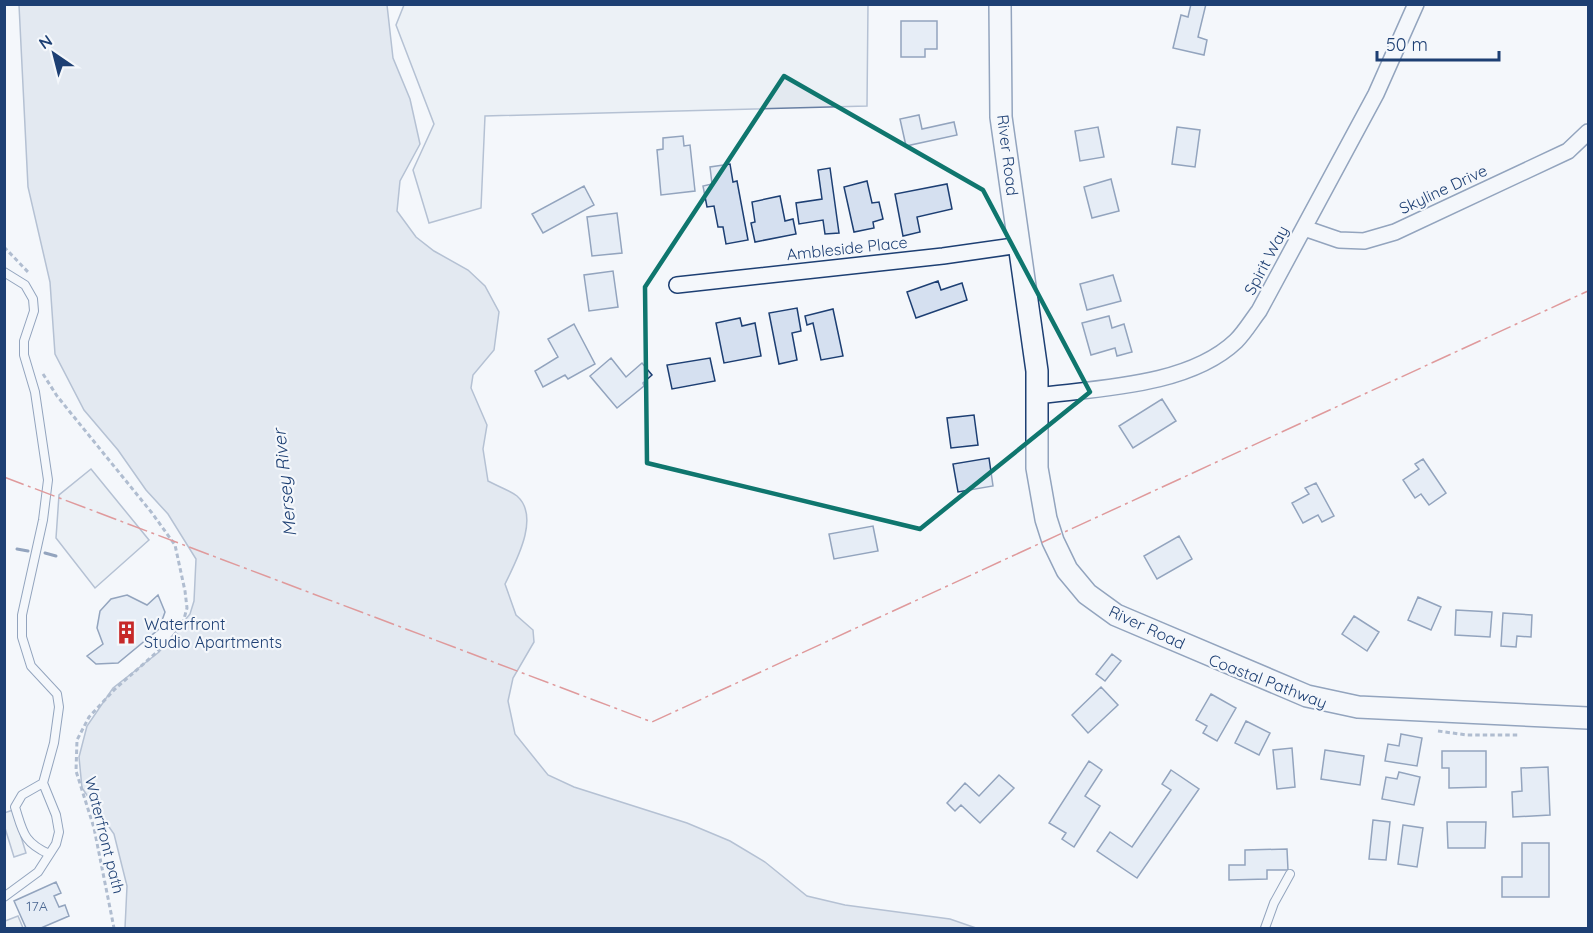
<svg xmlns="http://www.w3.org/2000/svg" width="1593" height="933" viewBox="0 0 1593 933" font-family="Quicksand,sans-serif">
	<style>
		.green { fill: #e3e9f0; stroke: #687fa3; stroke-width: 1.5 }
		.parking { fill: #e3e8f0; stroke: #687fa3; stroke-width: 1.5 }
		.water { fill: #cfd7e4; stroke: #687fa3; stroke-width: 1.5 }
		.building { fill: #d5e0f0; stroke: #1d3f73; stroke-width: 1.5 }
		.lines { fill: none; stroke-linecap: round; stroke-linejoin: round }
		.service-casing { stroke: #1d3f73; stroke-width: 10 }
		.minor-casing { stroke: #1d3f73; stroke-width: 18 }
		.secondary-casing { stroke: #1d3f73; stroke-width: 24 }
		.path { stroke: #5e769c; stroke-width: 3; stroke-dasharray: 4.5 3; stroke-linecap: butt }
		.service { stroke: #f4f7fb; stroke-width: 8 }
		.minor { stroke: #f4f7fb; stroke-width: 15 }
		.secondary { stroke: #f4f7fb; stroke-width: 21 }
		.wall { stroke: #1d3f73; stroke-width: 3 }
		.power { stroke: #c62828; stroke-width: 1.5; stroke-dasharray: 21 4.5 3 4.5; stroke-linecap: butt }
		.marked { fill: none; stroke: #0f766e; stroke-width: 4.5; stroke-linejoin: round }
		.labels { text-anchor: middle; stroke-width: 4.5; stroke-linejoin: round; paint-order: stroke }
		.number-label { font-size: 14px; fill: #4b6792 }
		.street-label { font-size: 16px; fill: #1d3f73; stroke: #f4f7fb }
		.poi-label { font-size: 16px; fill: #1d3f73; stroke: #f4f7fb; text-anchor: start }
		.water-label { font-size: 18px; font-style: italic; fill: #1d3f73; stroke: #f4f7fb }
	</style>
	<rect width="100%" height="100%" fill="#f4f7fb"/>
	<path class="green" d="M404,5H868L867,106L485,116L481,208L429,223L413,170L434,124L396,25Z"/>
	<path class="parking" d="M91,469L149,540L95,588L56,538L59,495Z
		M13,810L26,853L14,857L5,828L4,813Z
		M18,916L23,928H5V921Z"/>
	<path class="water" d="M19,5H387L393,58L410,99L420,144L400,181L397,211L416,237L434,251L468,270L485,286L499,312L494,350L473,375L471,388L487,425L483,449L488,481C497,486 509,490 517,496C541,517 515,563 505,584L516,615L533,630L534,642L513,678L508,701L515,734L548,775L574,787L687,823L730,841L765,862L807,896L845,905L950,919L976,928H125L127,886L114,834L82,788L79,757L87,726L113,688L159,652L190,614L194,601L196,559L168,514L146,490L118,450L84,410L55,354L50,282L28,187Z"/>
	<path class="building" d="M1191,4H1206L1198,37L1207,40L1204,55L1173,48L1181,15L1188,17Z
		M901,21H937V49H925V57H901Z
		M919,115L922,129L954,122L957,135L906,146L900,119Z
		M1098,127L1104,157L1080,161L1075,131Z
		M1177,127L1200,130L1195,167L1172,164Z
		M683,136L684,146L690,145L695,191L661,195L657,150L663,149V138Z
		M730,164L733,182L737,181L748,240L726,244L723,227H718L714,206L707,207L703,186L712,184L710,167Z
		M830,168L839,233L825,234L823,220L799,224L796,203L822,199L818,170Z
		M1111,179L1119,211L1092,218L1084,187Z
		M867,181L872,203L879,202L883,219L873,222L874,228L854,232L844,187Z
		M947,184L952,209L917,217L920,232L903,236L895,194Z
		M584,186L594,205L543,233L532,214Z
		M780,196L785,221L793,219L796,234L755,242L751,223L755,222L752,202Z
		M617,213L622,253L592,256L587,217Z
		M613,271L618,307L589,311L584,275Z
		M1113,275L1121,301L1087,310L1080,284Z
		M938,281L941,290L962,283L967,300L916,318L907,292Z
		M797,308L801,331L792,333L797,360L779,364L769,313Z
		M833,309L843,356L821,360L813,323L807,325L805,316Z
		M1109,316L1112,328L1124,324L1132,352L1117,356L1115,348L1091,355L1082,323Z
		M740,318L742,326L755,323L761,356L724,363L716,323Z
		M574,324L595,364L568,379L565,375L543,387L535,371L558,357L548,339Z
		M611,358L626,377L642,363L652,375L643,383L644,386L617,408L590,376Z
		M710,358L715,381L672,389L667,365Z
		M1162,399L1176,421L1133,448L1119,426Z
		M974,415L978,445L951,448L947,418Z
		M989,458L993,486L958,492L953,464Z
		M1423,459L1446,493L1429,505L1421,494L1415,498L1403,480L1419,469L1415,464Z
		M1316,483L1334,516L1322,522L1318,515L1303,523L1292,503L1309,494L1305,488Z
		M873,526L878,551L834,559L829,534Z
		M1179,536L1192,559L1157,579L1144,556Z
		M127,595L147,605L158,595L165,612L159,629L118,663L96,664L87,656L103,644L97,628L100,611L111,599Z
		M1418,597L1441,607L1431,630L1408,620Z
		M1456,610L1492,612L1490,637L1455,635Z
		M1503,613L1532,615L1531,637L1517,636L1516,647L1501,646Z
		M1354,616L1379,632L1367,651L1342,634Z
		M1112,654L1121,661L1105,681L1096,674Z
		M1101,687L1118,705L1088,733L1072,715Z
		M1211,694L1236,708L1217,741L1203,733L1207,726L1196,720Z
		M1246,721L1270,733L1259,755L1235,743Z
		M1401,734L1422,738L1417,766L1385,761L1388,744L1399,746Z
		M1292,748L1295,787L1277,789L1273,750Z
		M1325,750L1364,756L1360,785L1321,779Z
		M1442,751H1486V787L1449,788V768H1442Z
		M1089,761L1102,770L1085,796L1100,806L1074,847L1062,839L1066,833L1049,823Z
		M1548,767L1550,815L1513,817L1512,792L1522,791L1521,768Z
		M1171,770L1199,789L1137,878L1097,851L1110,832L1132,847L1171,790L1162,784Z
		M1399,772L1420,777L1414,805L1382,799L1386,777L1397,779Z
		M999,775L1014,788L980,823L961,805L955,811L947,803L965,783L979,796Z
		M1373,820L1390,822L1386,860L1369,859Z
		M1447,822H1486L1485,848H1448Z
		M1403,825L1423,828L1417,867L1398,864Z
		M1522,843H1549V897H1502V877H1522Z
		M1287,849L1288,870H1267V879L1229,880V865H1245V850Z
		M56,882L61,893L54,896L59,907L65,905L69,916L41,928H26L14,901Z"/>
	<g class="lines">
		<defs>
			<path id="service" d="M4,272L25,285L33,299L34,311L24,341V355L35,392L48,480L43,520L22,615V637L31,666L57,694L59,707L54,743L43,783L56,815L59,832L56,844L38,872L4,897
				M43,783L22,795L15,807C23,832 23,842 49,854
				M1265,928L1274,903L1290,874"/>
			<path id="minor" d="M1304,228L1339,240L1364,241L1395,232L1568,151L1588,132
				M677,285L943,256L1020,245
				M1037,396C1099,388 1189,386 1236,341C1245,332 1252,320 1259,311L1376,94L1416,4"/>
			<path id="secondary" d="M1000,4L1001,117L1037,371V468L1046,519L1053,541L1067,570L1087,594L1116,615L1307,696L1358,707L1588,718"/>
		</defs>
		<use href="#service" class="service-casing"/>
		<use href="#minor" class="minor-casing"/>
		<use href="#secondary" class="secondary-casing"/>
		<path class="path" d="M4,247L28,272
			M43,374L57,396L152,513L175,545L185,591L187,608L182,626L174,637L115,689L89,717L77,740L76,771L94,828L114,928
			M1438,731L1467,735H1518"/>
		<use href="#service" class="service"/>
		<use href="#minor" class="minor"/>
		<use href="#secondary" class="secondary"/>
		<path class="wall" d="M17,549L28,551
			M45,553L56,556"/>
		<path class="power" d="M4,477L652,722L1588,291"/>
	</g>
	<path d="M0 0H1593V933H0ZM784,76L983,190L1090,392L920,529L647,463L645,287Z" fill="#f4f7fb" fill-opacity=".55" fill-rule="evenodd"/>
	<path class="marked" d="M784,76L983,190L1090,392L920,529L647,463L645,287Z"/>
	<defs>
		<symbol id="building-bare" viewBox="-9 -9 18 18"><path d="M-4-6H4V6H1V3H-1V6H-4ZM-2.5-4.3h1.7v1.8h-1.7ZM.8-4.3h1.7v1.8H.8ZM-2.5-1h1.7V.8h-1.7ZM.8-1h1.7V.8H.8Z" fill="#c62828" stroke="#f4f7fb" stroke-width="2.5" paint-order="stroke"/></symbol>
	</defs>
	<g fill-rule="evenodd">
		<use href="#building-bare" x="110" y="616" width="33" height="33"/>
	</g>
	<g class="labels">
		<g class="number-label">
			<text x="37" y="911">17A</text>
		</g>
		<g class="street-label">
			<text transform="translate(1008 155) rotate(83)" y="6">River Road</text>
			<text transform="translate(1443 189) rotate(-25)" y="6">Skyline Drive</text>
			<text transform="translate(847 248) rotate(-6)" y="6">Ambleside Place</text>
			<text transform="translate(1266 260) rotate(-62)" y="6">Spirit Way</text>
			<text transform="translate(1147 627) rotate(25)" y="6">River Road</text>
			<text transform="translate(1268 681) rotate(21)" y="6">Coastal Pathway</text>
			<text transform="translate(105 835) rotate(76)" y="6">Waterfront path</text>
		</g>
		<g class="poi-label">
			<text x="144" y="630">Waterfront<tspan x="144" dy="18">Studio Apartments</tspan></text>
		</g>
		<g class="water-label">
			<text transform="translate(285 483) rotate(-96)" y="6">Mersey River</text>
		</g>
	</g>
	<rect width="1593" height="933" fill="none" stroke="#1d3f73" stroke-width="12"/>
	<g transform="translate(54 54) rotate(325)" stroke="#f4f7fb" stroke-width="4.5" paint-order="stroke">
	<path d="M0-4.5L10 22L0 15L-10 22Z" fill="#1d3f73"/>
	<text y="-9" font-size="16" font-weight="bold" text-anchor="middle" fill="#1d3f73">N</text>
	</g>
	<path d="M1377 51v9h122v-9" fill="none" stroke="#1d3f73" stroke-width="3"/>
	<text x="1386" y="51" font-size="18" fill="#1d3f73" stroke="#f4f7fb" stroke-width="4.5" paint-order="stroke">50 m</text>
</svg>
